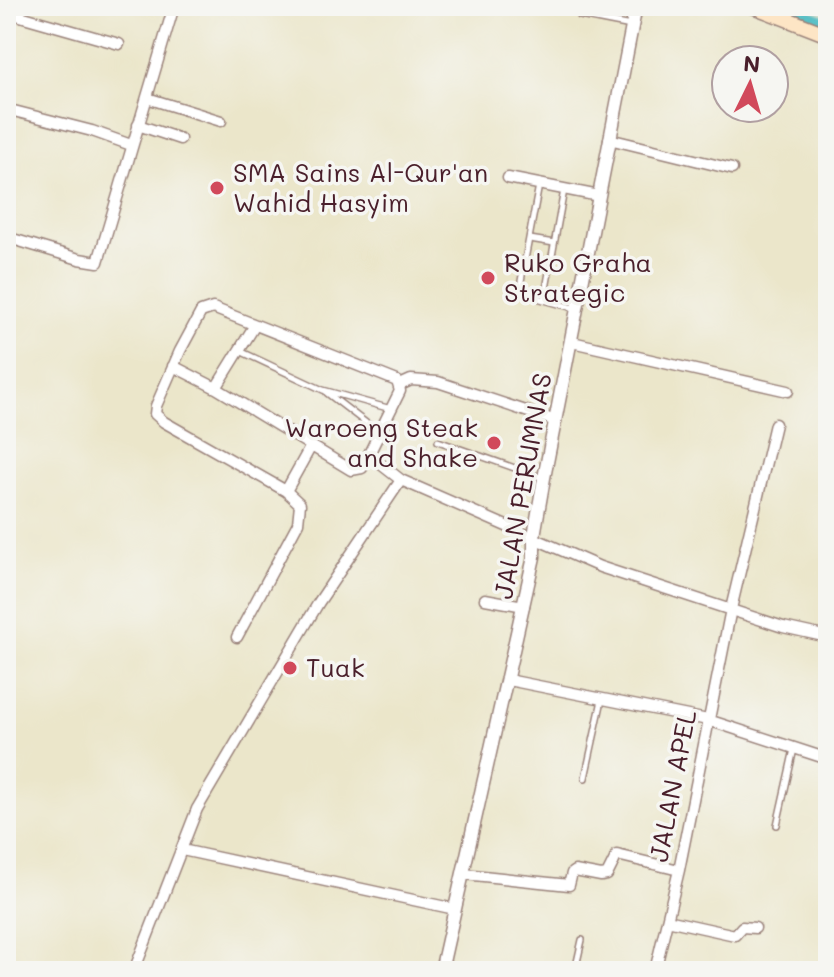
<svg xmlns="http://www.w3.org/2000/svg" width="834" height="977" viewBox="0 0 834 977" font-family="Mali,sans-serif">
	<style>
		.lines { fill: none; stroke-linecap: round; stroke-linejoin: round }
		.canal { stroke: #4cbbc2; stroke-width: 14 }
		.service-casing { stroke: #9a827a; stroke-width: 8 }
		.minor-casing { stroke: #9a827a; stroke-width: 13 }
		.tertiary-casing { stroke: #9a827a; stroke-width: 15 }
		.secondary-casing { stroke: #9a827a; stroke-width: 17 }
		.service { stroke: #fff; stroke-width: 5 }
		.minor { stroke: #fff; stroke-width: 10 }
		.tertiary { stroke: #fff; stroke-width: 12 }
		.secondary { stroke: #fde5c5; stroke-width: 14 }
		.poi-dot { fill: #d1495b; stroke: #f6f6f2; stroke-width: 3 }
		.labels { text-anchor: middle; stroke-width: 7; stroke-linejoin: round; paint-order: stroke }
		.poi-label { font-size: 26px; fill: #4a1f2b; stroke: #f6f6f2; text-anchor: start }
		.street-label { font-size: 26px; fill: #4a1f2b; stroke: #f6f6f2 }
	</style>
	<rect width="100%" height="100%" fill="#f6f6f2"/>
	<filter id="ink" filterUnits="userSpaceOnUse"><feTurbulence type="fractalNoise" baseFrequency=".0125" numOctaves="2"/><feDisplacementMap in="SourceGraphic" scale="16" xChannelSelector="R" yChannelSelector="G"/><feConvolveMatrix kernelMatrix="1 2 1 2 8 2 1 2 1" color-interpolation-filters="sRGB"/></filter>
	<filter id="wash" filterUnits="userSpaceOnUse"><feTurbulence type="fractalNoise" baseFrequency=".006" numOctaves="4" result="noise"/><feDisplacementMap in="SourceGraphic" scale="32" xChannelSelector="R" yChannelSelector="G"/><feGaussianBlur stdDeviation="1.8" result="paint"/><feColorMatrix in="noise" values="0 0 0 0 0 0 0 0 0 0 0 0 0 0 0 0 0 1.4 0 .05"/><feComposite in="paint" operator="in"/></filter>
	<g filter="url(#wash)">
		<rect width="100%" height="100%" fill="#ebe6ca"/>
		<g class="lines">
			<path class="canal" d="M780,6L828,23"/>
		</g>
	</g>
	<g filter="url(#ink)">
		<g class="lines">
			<defs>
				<path id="service" d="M580,16L631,26
					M539,185L521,281L525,294L544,300
					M564,190L544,300L577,309
					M530,239L554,243
					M240,351L323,390L391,409
					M327,393L379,433
					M438,441L543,478
					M585,778L602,700
					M777,825L794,749
					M575,971L582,940"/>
				<path id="minor" d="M6,12L119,44
					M147,98L221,121
					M6,109L92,131L131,145
					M138,125L180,139
					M609,139L732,169
					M508,178L599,196
					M6,237L79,259L98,262L174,6
					M255,325L216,388L221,391L351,470L362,468L400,391L397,381L213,308L201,312L180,351L156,406L155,414L164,422L286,491L311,446
					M572,342L788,391
					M173,366L216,388
					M400,385L411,380L438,382L556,421
					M369,455L401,480L600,567L783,627L828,637
					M485,599L524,606
					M237,637L298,523L300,504L286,491
					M508,680L708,720L828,759
					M182,850L455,909
					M464,874L569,885L572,873L575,871L601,876L607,875L617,855L679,870
					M667,920L735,935L742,927L755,928
					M134,971L197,809L319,602L401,480
					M655,971L679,870L731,609L775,424"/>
				<path id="tertiary" d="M441,971L534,557V536L544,478L636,6"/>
				<path id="secondary" d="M753,6L828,35"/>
			</defs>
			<use href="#service" class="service-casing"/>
			<use href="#minor" class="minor-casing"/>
			<use href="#tertiary" class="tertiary-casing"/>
			<use href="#secondary" class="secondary-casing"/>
			<use href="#service" class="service"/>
			<use href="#minor" class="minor"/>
			<use href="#tertiary" class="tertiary"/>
			<use href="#secondary" class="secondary"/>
		</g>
	</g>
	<g class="poi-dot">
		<circle cx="217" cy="188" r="8"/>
		<circle cx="488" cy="278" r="8"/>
		<circle cx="494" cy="443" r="8"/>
		<circle cx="290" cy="668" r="8"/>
	</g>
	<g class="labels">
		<g class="poi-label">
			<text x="233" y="182">SMA Sains Al-Qur'an<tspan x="233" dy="30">Wahid Hasyim</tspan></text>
			<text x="504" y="272">Ruko Graha<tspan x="504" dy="30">Strategic</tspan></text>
			<text x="478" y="437" text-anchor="end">Waroeng Steak<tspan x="478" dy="30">and Shake</tspan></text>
			<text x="306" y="677">Tuak</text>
		</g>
		<g class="street-label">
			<text transform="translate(523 486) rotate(-80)" y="9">JALAN PERUMNAS</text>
			<text transform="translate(673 786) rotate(-79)" y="9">JALAN APEL</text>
		</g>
	</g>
	<rect width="834" height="977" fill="none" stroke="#f6f6f2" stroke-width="32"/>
	<g transform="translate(750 84) rotate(5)"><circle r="38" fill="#f6f6f2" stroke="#b1a0a2" stroke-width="2"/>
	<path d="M0-6L14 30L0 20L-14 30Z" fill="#d1495b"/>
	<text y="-12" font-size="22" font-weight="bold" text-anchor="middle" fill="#4a1f2b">N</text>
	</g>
</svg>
